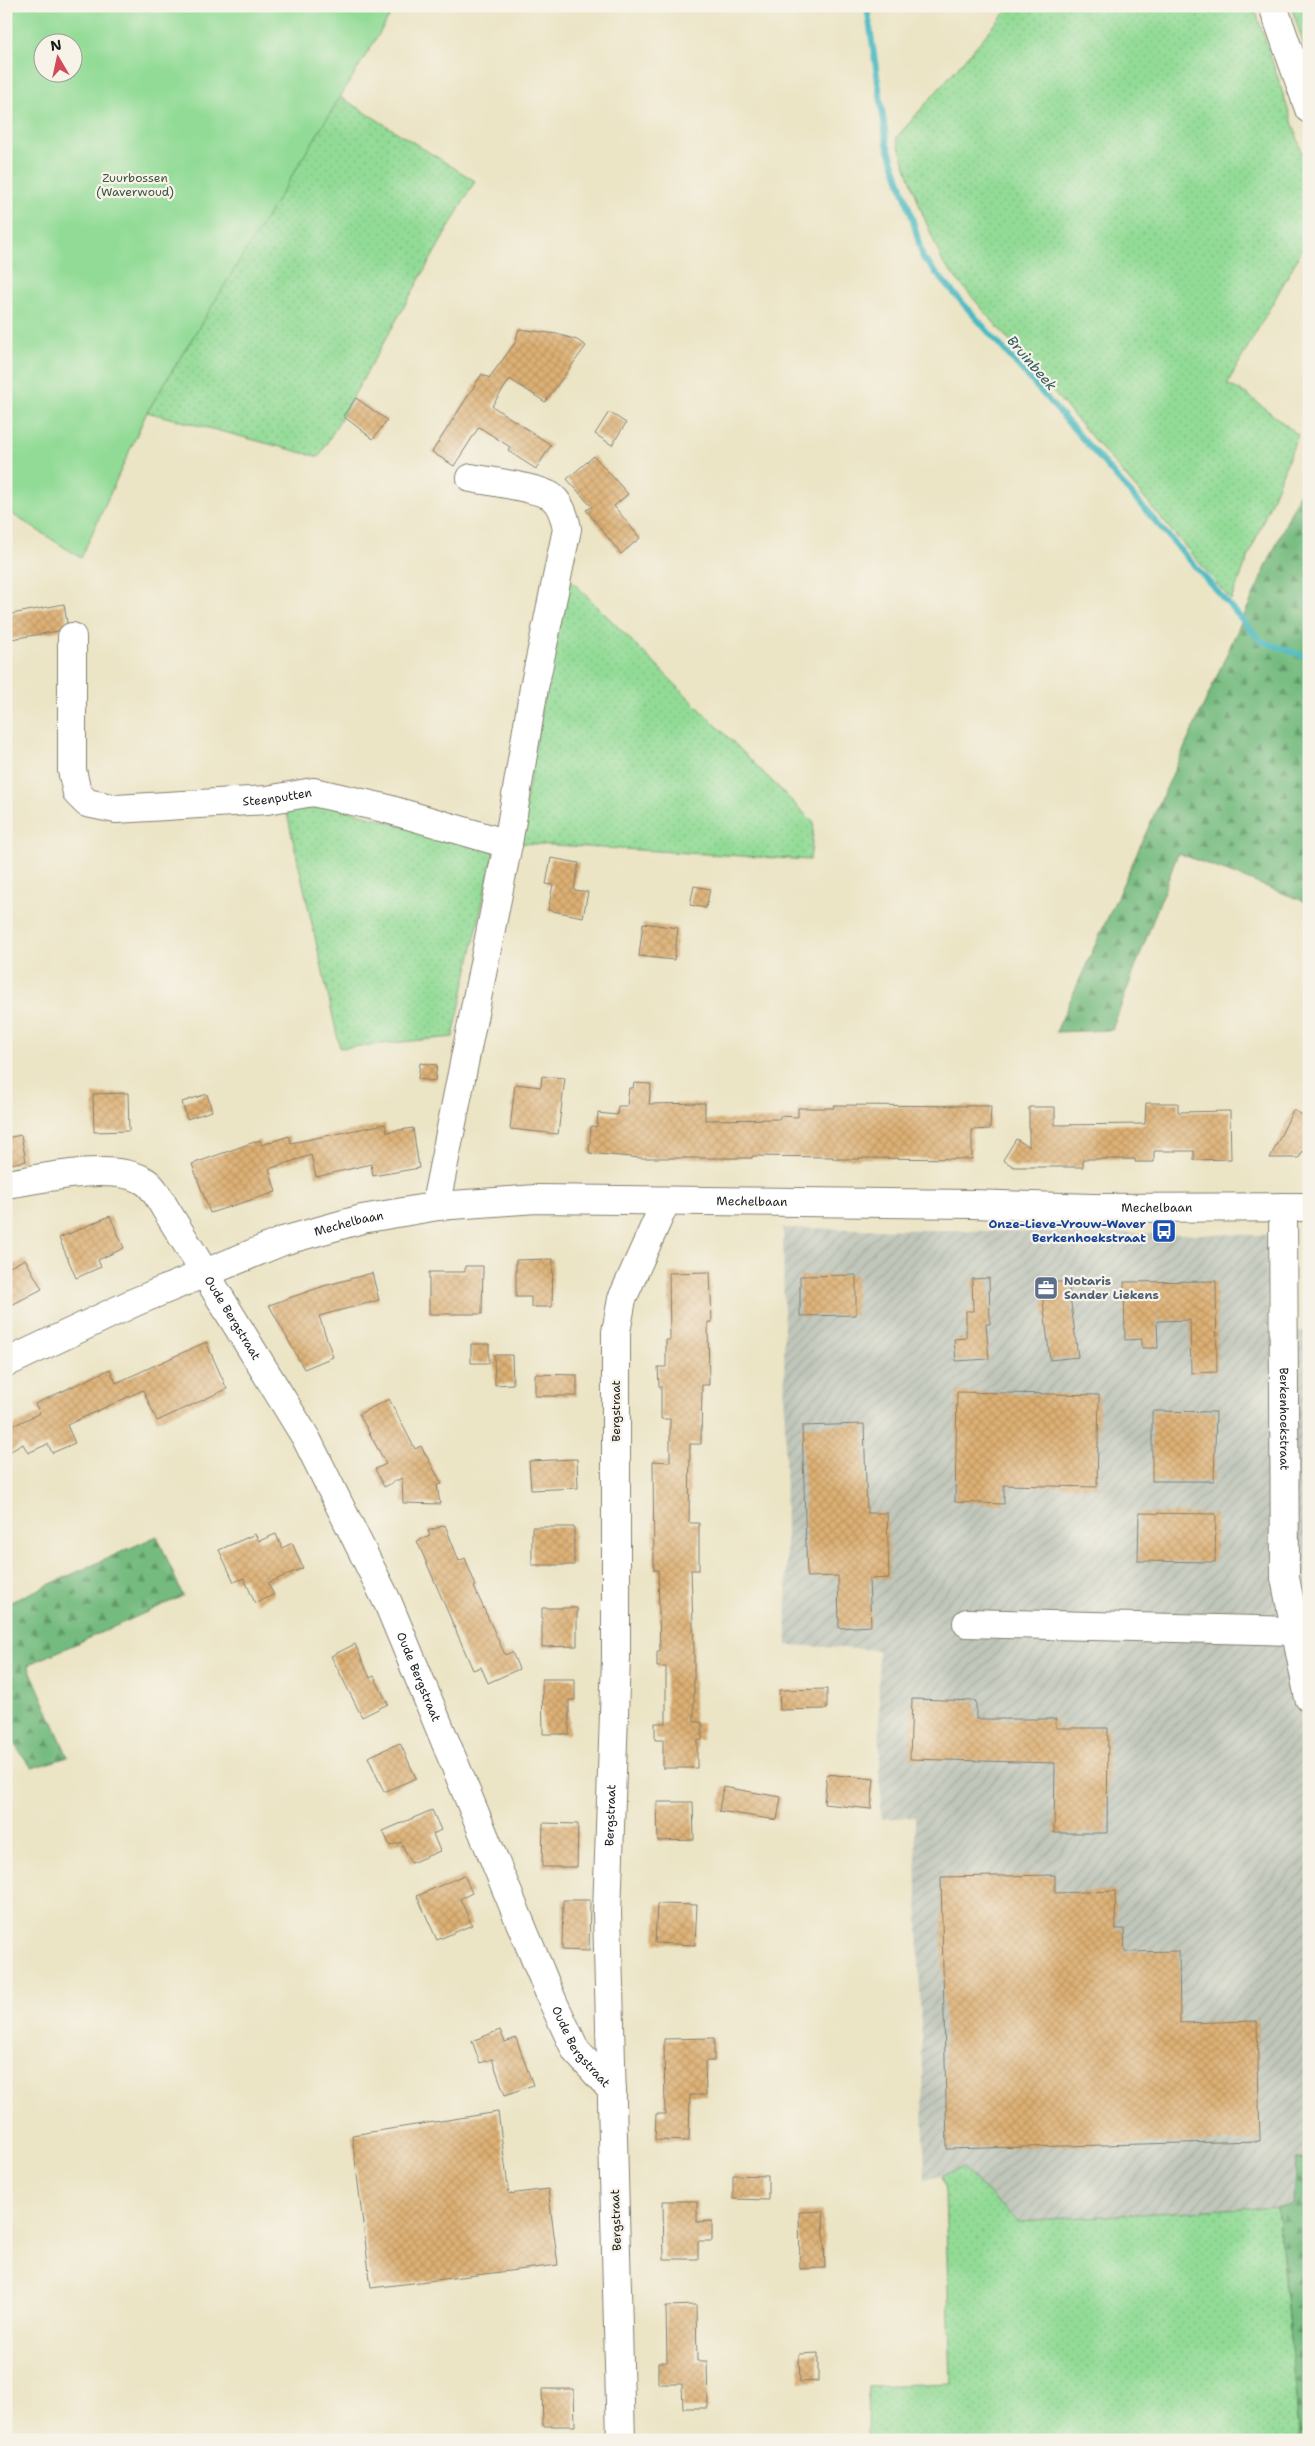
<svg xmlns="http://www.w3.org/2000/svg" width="1315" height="2446" viewBox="0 0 1315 2446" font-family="'Shantell Sans',sans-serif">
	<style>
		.industrial { fill: url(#industrial-furrows) }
		.grass { fill: url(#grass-dots); stroke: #577c59 }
		.forest { fill: url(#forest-firs); stroke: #486c4e }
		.park { fill: #92db96; stroke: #577c59; fill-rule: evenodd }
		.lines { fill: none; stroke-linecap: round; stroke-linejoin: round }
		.stream { stroke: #4cbac2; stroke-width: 6 }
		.building { fill: url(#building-cross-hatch) }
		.minor-casing { stroke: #848070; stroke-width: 30 }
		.minor { stroke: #fff; stroke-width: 28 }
		.labels { text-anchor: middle; stroke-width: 4.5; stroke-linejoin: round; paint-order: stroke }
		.park-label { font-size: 12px; fill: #3f5541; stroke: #f7f3e8 }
		.street-label { font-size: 12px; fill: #1c1c1c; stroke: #f7f3e8 }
		.transit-label { font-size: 12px; font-weight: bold; fill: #164399; stroke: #f7f3e8; text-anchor: end }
		.service-label { font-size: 12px; font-weight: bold; fill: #4e5e75; stroke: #f7f3e8; text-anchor: start }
		.water-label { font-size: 14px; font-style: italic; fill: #2f5b5e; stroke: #f7f3e8 }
	</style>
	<defs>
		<pattern id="industrial-furrows" width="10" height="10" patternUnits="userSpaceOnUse" patternTransform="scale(1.25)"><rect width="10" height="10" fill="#c0c6ba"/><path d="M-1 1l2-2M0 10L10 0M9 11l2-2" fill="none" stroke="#a4aa9f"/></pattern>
		<pattern id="grass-dots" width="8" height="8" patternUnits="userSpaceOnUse" patternTransform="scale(1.25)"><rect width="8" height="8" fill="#92db96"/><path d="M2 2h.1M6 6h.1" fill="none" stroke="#7dbb81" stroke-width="1.8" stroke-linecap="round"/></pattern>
		<pattern id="forest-firs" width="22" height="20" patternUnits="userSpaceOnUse" patternTransform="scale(1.25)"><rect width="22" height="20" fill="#75bb7f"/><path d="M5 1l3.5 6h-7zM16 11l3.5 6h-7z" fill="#5f9767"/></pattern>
		<pattern id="building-cross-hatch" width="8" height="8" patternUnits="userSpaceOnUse" patternTransform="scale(1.25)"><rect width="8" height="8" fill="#ddb074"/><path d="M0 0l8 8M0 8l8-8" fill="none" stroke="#bd9764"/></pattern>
	</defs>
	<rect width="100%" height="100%" fill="#f7f3e8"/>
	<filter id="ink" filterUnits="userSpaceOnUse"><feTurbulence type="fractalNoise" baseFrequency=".02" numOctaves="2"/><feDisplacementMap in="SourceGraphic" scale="10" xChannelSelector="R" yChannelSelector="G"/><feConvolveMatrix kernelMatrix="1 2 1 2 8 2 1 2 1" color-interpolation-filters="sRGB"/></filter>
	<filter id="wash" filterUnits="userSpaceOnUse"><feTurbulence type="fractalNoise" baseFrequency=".0096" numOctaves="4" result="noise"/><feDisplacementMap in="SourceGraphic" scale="20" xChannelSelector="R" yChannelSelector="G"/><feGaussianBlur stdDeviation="1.12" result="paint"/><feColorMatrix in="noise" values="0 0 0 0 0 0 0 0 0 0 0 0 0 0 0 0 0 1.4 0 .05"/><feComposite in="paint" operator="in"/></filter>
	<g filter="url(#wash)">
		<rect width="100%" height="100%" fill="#ebe4c5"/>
		<path class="industrial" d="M783,1228L1266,1235L1269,1331H1309V2159H1296L1293,2206L1017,2221L963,2169L925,2179L915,1817L881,1819L878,1650L787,1645Z"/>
		<path class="grass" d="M1011,6H1254L1309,173V238L1227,384L1248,395L1298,435L1231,600L943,263L921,210L896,138Z
			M1291,6H1309V61L1293,12Z
			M339,96L475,181L319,457L147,412Z
			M564,573L814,823L810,860L519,843Z
			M285,804H325L494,851L453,1037L340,1048Z
			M963,2169L1017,2221L1277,2206L1300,2440H1188L1187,2437L1162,2440H867L868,2386L951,2383L945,2192L942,2175Z"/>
		<path class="forest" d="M1309,472V903L1178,853L1112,1030L1056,1032Z
			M157,1536L183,1596L28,1665L68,1757L32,1768L6,1733V1604Z
			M1296,2159H1309V2440H1300L1277,2206L1293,2205Z"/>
		<path class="park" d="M6,6H396L147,412L81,558L6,510ZM42,42H72V72H42Z"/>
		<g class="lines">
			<path class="stream" d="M867,6L887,144L911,214L923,258L1261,641L1309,658"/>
		</g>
		<g id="blocks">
			<path class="building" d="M519,329L557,334L577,340L586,346L545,402L510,379L492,406L551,445L536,469L508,451L510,447L479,427L454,466L432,452L482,374L489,378L515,343Z
				M356,398L387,420L373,439L343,416Z
				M609,412L626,423L612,445L595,434Z
				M594,456L628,494L614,506L640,538L621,554L586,510L592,507L567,479Z
				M64,604L67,623L58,631L6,640V615Z
				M551,858L579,863L574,890L588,892L583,917L548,910L553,885L546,884Z
				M694,886L710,889L706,908L690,905Z
				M643,923L678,928L674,960L639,956Z
				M420,1063L437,1065L435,1081L418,1079Z
				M542,1076L565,1078L558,1134L510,1129L515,1084L541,1087Z
				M634,1083L651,1084L649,1104L705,1103V1120L780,1119V1116L798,1117V1108H834V1105L991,1106L990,1129L972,1130V1159L859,1158L860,1159H833V1157L752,1156V1158H641L589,1153L591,1126L597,1127L598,1113L617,1115L618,1106H627L629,1088H633Z
				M128,1093L129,1131L94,1132L93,1094Z
				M207,1094L212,1111L187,1119L182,1102Z
				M1146,1103H1178V1112L1230,1111L1231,1159L1194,1160V1151H1154V1162H1135V1159H1083V1167H1014L1003,1160L1016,1139L1029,1147V1107H1055V1125L1145,1124Z
				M1293,1110L1309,1118V1155L1303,1151L1299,1158H1270Z
				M385,1124L387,1132L413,1128L419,1168L373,1176L371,1164L316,1177L311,1155L269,1169L276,1192L210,1213L192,1164L260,1140L262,1145L289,1136L291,1143Z
				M21,1135L26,1161L6,1165V1138Z
				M110,1216L124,1248L98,1260L101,1267L76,1278L59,1238Z
				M25,1259L42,1289L6,1308V1269Z
				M553,1259L552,1307H531V1297H516V1260Z
				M465,1266H483L482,1314H429V1272H465Z
				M710,1272L712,1322H708L709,1385H702L701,1444H690L689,1523H699V1570H691L694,1651V1722H702V1740H697V1768H663V1740H655V1723H666V1667H657V1651H660L658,1570H654L653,1461L670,1462V1419H661V1386H659L658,1367H666V1340H670L669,1273Z
				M372,1273L379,1300L319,1316L333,1357L304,1369L269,1305L324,1286Z
				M856,1275V1315L800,1316V1276Z
				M989,1278L990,1324H986L989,1359L956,1361L954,1339L966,1338V1311H973L972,1279Z
				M1068,1281L1078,1357L1050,1360L1041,1284Z
				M1216,1281L1217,1372L1191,1373L1190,1320L1157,1321L1158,1348H1142V1339L1125,1340L1124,1282Z
				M206,1342L227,1389L157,1421L143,1390L67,1425L75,1443L52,1453L48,1444L28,1453L23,1444L6,1454V1429L40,1413L35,1404L110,1369L116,1383Z
				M471,1344H489V1363H471Z
				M494,1355H512L513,1384L495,1385Z
				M535,1374L577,1375V1396H535Z
				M957,1392L1099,1395L1097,1487L1004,1485V1504L955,1502Z
				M389,1399L415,1449L421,1446L442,1484L437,1485L440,1504L403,1503L402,1478L384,1487L375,1469L386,1464L359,1414Z
				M1152,1411L1216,1412L1214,1481H1152Z
				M864,1424L867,1513H887L889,1578L869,1579L871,1626L839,1628L838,1576L807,1577L802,1426Z
				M577,1459L578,1488L531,1490L529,1461Z
				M1139,1513L1216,1514L1215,1562L1138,1561Z
				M445,1525L459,1561L465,1558L476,1586L474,1587L505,1655L512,1652L519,1669L488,1683L481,1667L473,1670L417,1541L430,1536L428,1531Z
				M532,1527H574V1565H532Z
				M255,1534L259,1541L276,1534L282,1548L292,1543L303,1568L268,1583L274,1595L255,1603L244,1578L234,1582L219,1550Z
				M542,1608H577V1646L542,1647Z
				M355,1644L370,1678L374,1676L388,1704L362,1717L331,1656Z
				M542,1679H575V1700H569V1734H543Z
				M827,1689V1709L780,1710L779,1690Z
				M912,1699L976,1701V1719H1056V1728H1108L1107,1833H1054L1055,1763L910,1759Z
				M400,1743L416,1778L384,1792L368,1757Z
				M827,1774L874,1779L871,1809L824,1804Z
				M723,1787L781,1797L777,1820L719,1811Z
				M657,1802H693L694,1840L658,1841Z
				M432,1810L441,1830L433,1834L440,1851L411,1863L401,1842L390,1846L383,1831Z
				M543,1823L578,1824L577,1867H542Z
				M464,1875L472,1893L460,1899L472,1925L437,1940L417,1896Z
				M1055,1875V1893L1115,1891L1116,1929H1124L1125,1952L1179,1951L1180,2023L1257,2021L1260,2141L947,2149L941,1877Z
				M563,1900H590L589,1951L562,1950Z
				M657,1904L697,1905L695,1945L655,1943Z
				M500,2030L505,2042L516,2038L533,2085L505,2095L492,2059L480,2063L472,2041Z
				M714,2038V2061H705L706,2095H690L689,2141L655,2140L656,2114H665L664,2039Z
				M498,2112L509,2194L548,2189L558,2265L371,2288L352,2135Z
				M733,2175L768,2176V2200L733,2199Z
				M663,2201H697V2222L712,2221V2241H698V2259H664Z
				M823,2211L825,2268L800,2269L799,2212Z
				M696,2305L697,2361H707L708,2408H683L682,2384H658V2362H667L666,2306Z
				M818,2353V2381L800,2382L799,2354Z
				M542,2389H574L575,2426H543Z"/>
		</g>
	</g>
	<g filter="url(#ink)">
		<use href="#blocks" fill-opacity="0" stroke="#848070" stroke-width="1"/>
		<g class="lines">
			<defs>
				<g id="minor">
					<path d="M1273,6L1309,109"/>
					<path id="s1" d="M72,637V770L77,793L87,803L116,809L267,800L313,792L384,808L508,844"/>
					<path id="s2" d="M6,1184C41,1179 115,1161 146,1182C155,1188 162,1204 168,1213L306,1438L388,1603L553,2002L576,2051L612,2090"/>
					<path d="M438,1206V1193L508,844L534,688L567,529C565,518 561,504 552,497C540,488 488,481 471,478"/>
					<path id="s3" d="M1283,1207L1285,1578L1309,1698"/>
					<path id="s4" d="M6,1363L135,1302L283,1241L362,1219L438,1206L536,1199L972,1204L1092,1208L1309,1207"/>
					<path d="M967,1623L1294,1631"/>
					<path id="s5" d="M621,2440L607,1912L616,1658V1332L622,1299L666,1201"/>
				</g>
			</defs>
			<use href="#minor" class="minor-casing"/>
			<use href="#minor" class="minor"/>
		</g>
	</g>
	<defs>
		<symbol id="bus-square" viewBox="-11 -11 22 22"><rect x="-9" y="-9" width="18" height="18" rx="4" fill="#1a4fb4" stroke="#f7f3e8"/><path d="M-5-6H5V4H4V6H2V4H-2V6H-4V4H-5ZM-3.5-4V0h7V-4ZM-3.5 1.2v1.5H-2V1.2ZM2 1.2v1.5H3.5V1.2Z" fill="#fff"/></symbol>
		<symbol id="office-square" viewBox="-11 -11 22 22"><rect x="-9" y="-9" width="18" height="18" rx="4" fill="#5c6f8a" stroke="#f7f3e8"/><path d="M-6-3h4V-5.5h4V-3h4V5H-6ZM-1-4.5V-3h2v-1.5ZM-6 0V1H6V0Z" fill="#fff"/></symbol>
	</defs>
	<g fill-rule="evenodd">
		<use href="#bus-square" x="1150" y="1217" width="28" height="28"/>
		<use href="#office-square" x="1032" y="1274" width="28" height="28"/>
	</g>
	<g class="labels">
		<g class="park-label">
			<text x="135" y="182">Zuurbossen<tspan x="135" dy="14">(Waverwoud)</tspan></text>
		</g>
		<g class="street-label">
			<text dy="4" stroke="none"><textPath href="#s1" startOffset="362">Steenputten</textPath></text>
			<text dy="4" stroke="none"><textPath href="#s4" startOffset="776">Mechelbaan</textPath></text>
			<text dy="4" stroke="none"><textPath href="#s4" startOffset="1181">Mechelbaan</textPath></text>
			<text dy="4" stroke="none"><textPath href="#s4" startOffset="371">Mechelbaan</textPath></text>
			<text dy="4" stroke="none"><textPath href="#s2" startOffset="304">Oude Bergstraat</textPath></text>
			<text transform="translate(616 1411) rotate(-90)" y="4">Bergstraat</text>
			<text dy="4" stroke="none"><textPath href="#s3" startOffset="212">Berkenhoekstraat</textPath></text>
			<text dy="4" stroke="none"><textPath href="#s2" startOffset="709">Oude Bergstraat</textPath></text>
			<text dy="4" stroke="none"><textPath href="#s5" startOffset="625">Bergstraat</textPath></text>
			<text dy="4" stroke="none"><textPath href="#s2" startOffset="1114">Oude Bergstraat</textPath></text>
			<text transform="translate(616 2220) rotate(-92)" y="4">Bergstraat</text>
		</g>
		<g class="transit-label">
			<text x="1146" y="1228">Onze-Lieve-Vrouw-Waver<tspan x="1146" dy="14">Berkenhoekstraat</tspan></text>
		</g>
		<g class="service-label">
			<text x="1064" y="1285">Notaris<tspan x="1064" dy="14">Sander Liekens</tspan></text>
		</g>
		<g class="water-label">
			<text transform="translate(1032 363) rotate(49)" y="5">Bruinbeek</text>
		</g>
	</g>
	<rect width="1315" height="2446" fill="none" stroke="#f7f3e8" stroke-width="25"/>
	<g transform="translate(58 58) rotate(351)"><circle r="24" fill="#f7f3e8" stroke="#9f9d96"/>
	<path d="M0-4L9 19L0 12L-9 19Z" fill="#d1495b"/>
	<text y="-8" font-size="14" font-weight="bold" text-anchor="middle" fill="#1c1c1c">N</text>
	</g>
</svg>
